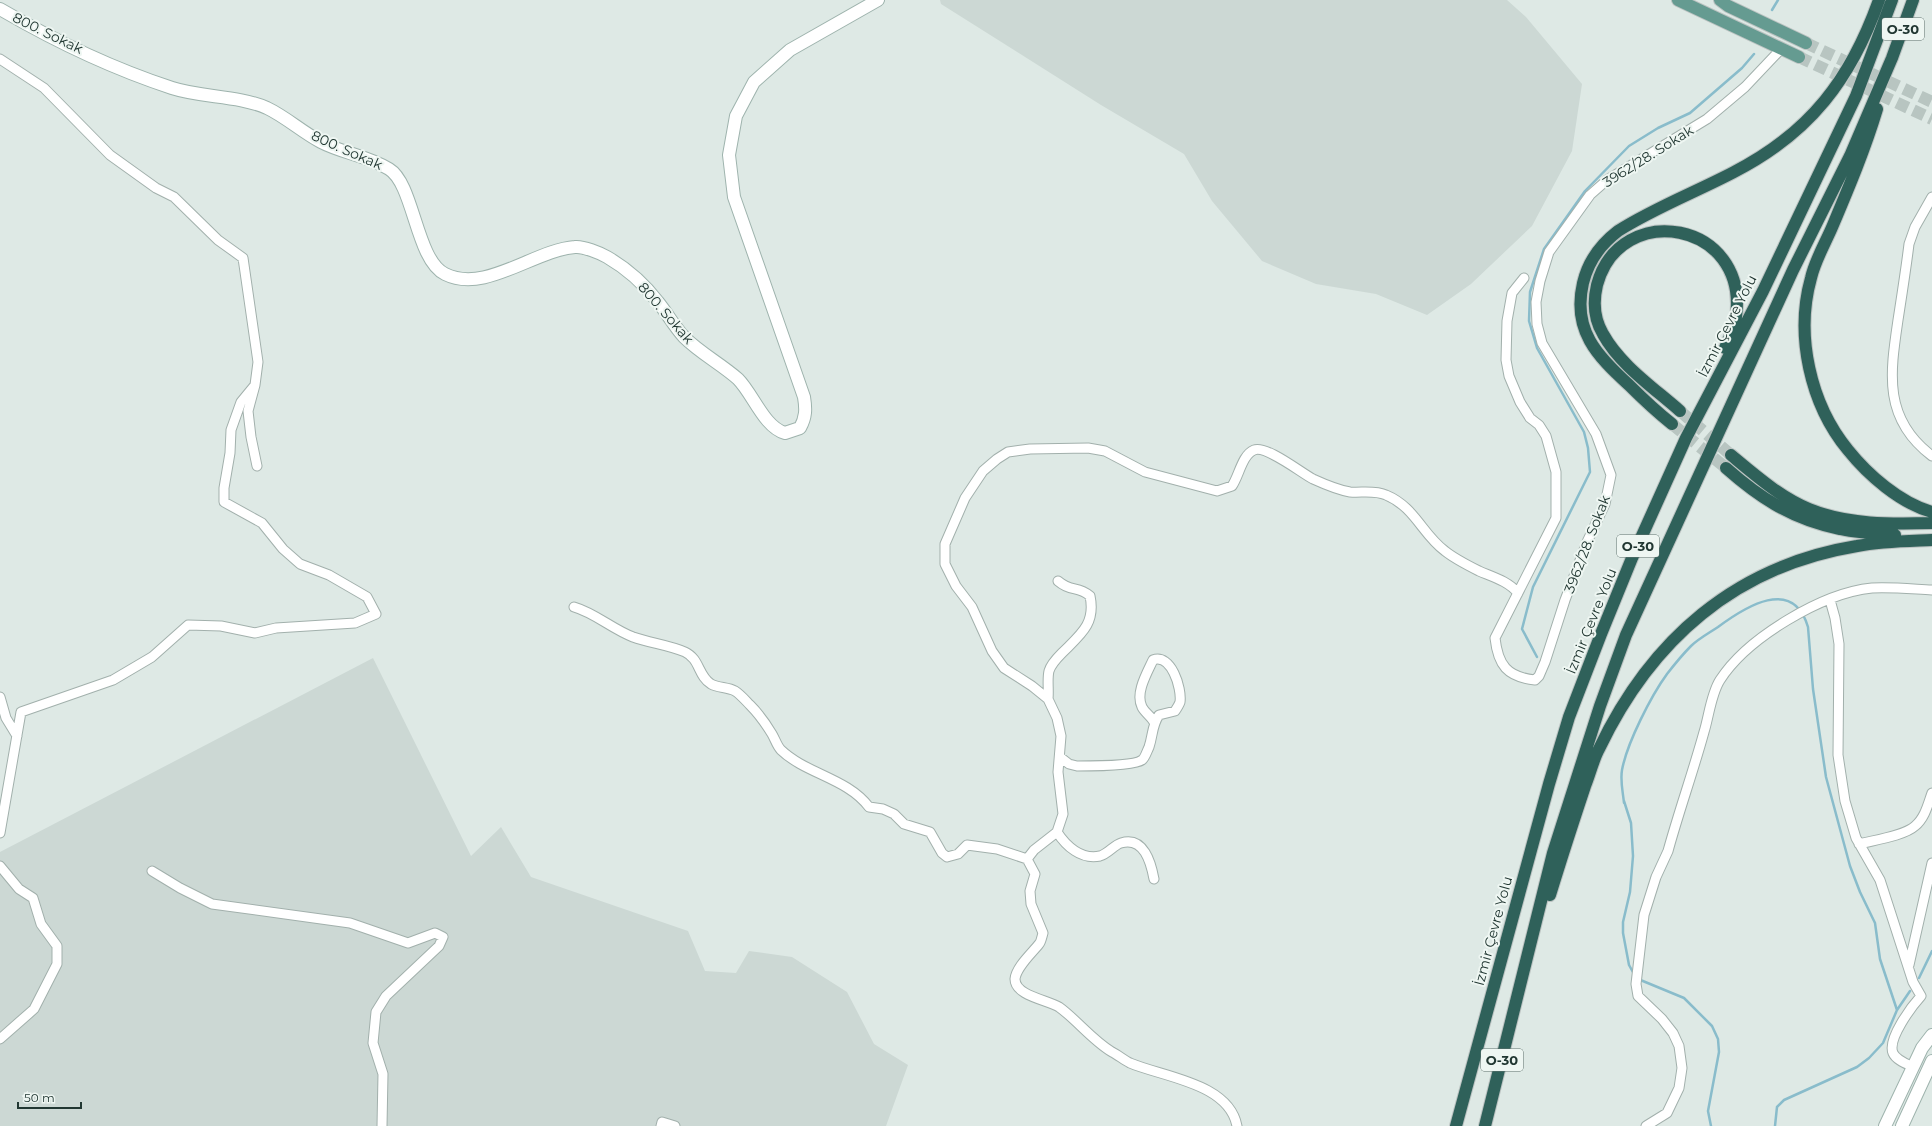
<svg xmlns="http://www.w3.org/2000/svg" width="1932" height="1126" viewBox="0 0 1932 1126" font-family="Montserrat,sans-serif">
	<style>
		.built { fill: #ccd8d4 }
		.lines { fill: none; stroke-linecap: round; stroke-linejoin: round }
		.stream { stroke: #89bccb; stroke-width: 2.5 }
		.primary-tunnel { stroke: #b8c5c1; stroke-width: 12; stroke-dasharray: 12 6; stroke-linecap: butt }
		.highway-tunnel { stroke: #b8c5c1; stroke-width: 12; stroke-dasharray: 12 6; stroke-linecap: butt }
		.street-casing { stroke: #a2b0ac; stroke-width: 11 }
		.secondary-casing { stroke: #9eb3ad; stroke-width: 14 }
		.primary-casing { stroke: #bcc3c2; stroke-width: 14 }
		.highway-casing { stroke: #bcc3c2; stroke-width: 14 }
		.street { stroke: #fff; stroke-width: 9 }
		.secondary { stroke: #fff; stroke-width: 12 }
		.primary { stroke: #659b91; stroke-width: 12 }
		.highway { stroke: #2f615a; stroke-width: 12 }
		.labels { text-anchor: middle; stroke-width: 4; stroke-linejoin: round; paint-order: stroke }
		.shield { fill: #eef6f2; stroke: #5e706c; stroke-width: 1 }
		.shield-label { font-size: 13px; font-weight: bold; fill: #213732 }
		.street-label { font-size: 14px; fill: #213732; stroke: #eef6f2 }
	</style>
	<rect width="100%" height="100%" fill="#dee9e5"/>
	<path class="built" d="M940,0H1507L1526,17L1582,84L1572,151L1532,226L1471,284L1427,315L1376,294L1316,284L1262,261L1212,201L1184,154L1101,105L941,4Z
		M373,658L471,856L501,827L531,877L688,931L705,971L736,973L749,951L792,957L847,992L874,1044L908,1065L886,1126H0V852Z"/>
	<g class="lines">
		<path class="stream" d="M1772,10L1778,0
			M1537,657L1522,629L1533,587L1590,472L1588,448L1584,432L1537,348L1529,321L1530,292L1544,249L1585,191L1629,146L1658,128L1690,113L1742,68L1754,54
			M1624,801L1631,823L1633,856L1630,892L1623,922V933L1629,965L1634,974
			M1624,803C1623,792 1620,781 1622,770C1627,743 1651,696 1667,674C1674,665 1682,655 1691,646C1698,639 1709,633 1718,627C1745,607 1793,576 1808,627L1813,689L1826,777L1850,866L1860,892L1875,923L1880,959L1897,1010
			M1919,978L1932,951
			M1638,979L1684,998L1712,1026L1718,1039L1719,1052L1708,1111L1711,1126
			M1775,1126L1777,1107L1784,1100L1857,1067L1869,1058L1883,1043L1897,1010L1910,991"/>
		<path class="primary-tunnel" d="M1806,43L1932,102
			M1799,57L1932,119"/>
		<path class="highway-tunnel" d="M1680,411L1731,455
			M1672,424L1726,468"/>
		<defs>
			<path id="street" d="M0,59L44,88L110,155L156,188L174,197L218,240L243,258L258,362L255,385L248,411L251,437L257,466
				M1932,197L1915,227L1909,244C1906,269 1902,294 1898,320C1890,374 1883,419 1932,456
				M1524,278L1512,293L1507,321L1506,360L1509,376L1520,402L1530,418L1539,425L1546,436L1556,472V518L1495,638C1498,665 1507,677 1535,680L1539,676L1545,662L1565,600L1587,542L1605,504L1611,475L1596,434L1542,343L1537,324L1536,302L1540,281L1549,252L1590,195L1607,180L1707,119L1745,87L1781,49
				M1830,600L1835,618L1839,644L1838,755L1845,801L1856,838L1880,880L1913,982L1921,996C1912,1006 1887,1039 1893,1053C1896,1060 1907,1064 1913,1067
				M574,607C595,613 612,629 633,637C650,643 669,645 685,652C700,659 698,676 711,684C718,688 728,687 735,691C740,694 746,701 750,705C758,713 766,724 772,734C775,739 777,746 781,750C806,774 847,778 869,807L883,809L894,814L904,824L930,832L942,853L947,857L958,854L967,845L997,849L1027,859L1034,850L1057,832L1063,814L1058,772L1061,736L1057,718L1048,699L1032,686L1004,668L992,651L972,607L956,586L945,564V544L965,498L983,471L997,459L1008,452L1030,449L1088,448L1105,451L1145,472L1217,491L1232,486C1239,476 1242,455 1254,450C1266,445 1300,472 1313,479C1324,484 1338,490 1350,492C1361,493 1375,490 1386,495C1415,507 1422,534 1445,551C1455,559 1467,565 1479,571C1493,577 1508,581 1518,593
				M0,697L6,718L17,736
				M1048,699C1049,690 1047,679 1049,671C1051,664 1057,658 1062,653C1080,635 1096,624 1090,596C1077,585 1072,593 1058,581
				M1060,757L1069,764L1077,766C1089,766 1134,766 1142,760C1145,758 1147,751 1149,747C1153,735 1152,725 1159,715L1175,711C1177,708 1179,705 1180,702C1182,688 1171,653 1153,660C1147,673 1135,693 1142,707C1145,713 1151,716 1154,722
				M1057,832C1066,846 1081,860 1100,856C1108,854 1114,845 1121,843C1144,836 1151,863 1154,879
				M0,833L21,712L113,680L152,657L188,625L221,626L255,633L276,628L355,623L376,614L367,597L329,575L300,564L283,549L262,523L224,502V488L230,453L231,430L241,402L255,385
				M1859,844C1874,840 1904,836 1915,826C1925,818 1928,804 1932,793
				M1027,859L1035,874L1030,891L1031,904L1043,933C1042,936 1041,942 1039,944C1032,953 1016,967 1015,979C1015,996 1048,1000 1059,1007C1077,1020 1092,1040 1112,1052C1118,1055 1124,1060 1130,1063C1163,1077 1229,1083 1237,1126
				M0,866L19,889L33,898L41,924L57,946V964L34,1009L0,1039
				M152,871L180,888L212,904L350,923L408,943L435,933L443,937L439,946L386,996L376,1012L373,1043L383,1074L382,1126
				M1909,965L1932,863
				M661,1126L662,1122L675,1126
				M1646,1126L1667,1113L1679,1088L1682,1068L1679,1046L1673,1033L1662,1019L1638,996L1636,984L1644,915L1656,877L1668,851C1679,811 1693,772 1704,732C1709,716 1711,694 1720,680C1747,638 1822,593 1872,588C1892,587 1912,589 1932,590"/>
			<path id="secondary" d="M0,9C53,40 114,69 172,88C203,98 237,95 267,108C286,117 302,132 321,142C342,153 368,156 389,169C414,184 416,260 445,274C485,294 534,250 575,247C583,246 600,253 607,257C626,268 645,285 658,302C667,313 674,326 684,337C700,353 721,364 738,379C753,394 764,427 785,433L800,428C806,417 806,409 804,397L734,197L729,155L736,116L754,82L790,50L878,0
				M1885,1126L1922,1048L1932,1035
				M1902,1126L1932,1061"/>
			<path id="primary" d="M1678,0L1799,57
				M1720,0L1728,6L1806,43"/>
			<path id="highway" d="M1877,109C1865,149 1849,187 1833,225C1826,242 1815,260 1811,278C1795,335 1810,404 1848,450C1868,475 1900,503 1932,512
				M1680,411C1654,388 1620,365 1603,334C1594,319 1593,302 1597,285C1620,199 1749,221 1736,317C1735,328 1729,338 1725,348
				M1672,424C1657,412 1643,399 1629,385C1597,356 1572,330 1583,283C1588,262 1601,244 1618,231C1654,208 1696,192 1734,172C1810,133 1851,79 1879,0
				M1731,455C1755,475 1780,497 1809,509C1848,525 1891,524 1932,523
				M1726,468C1761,499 1794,520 1840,529C1858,533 1877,534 1895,535
				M1550,895C1561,859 1573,822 1585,786C1590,774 1593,760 1599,749C1651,640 1735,566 1857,546C1882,541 1907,541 1932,540
				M1456,1126L1549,784L1569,717L1601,634L1632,558L1686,438L1763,291L1856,96L1892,0
				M1485,1126L1553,853L1600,706L1626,635L1793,270L1850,156L1892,58L1913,0"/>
		</defs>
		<use href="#street" class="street-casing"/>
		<use href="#secondary" class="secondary-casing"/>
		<use href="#primary" class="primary-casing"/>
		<use href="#highway" class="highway-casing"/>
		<use href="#street" class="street"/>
		<use href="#secondary" class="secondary"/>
		<use href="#primary" class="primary"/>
		<use href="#highway" class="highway"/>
	</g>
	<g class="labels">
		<g class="shield">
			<rect x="1882" y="18" width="42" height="22" rx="3"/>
			<rect x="1617" y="535" width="42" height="22" rx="3"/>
			<rect x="1481" y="1049" width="42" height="22" rx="3"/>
		</g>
		<g class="shield-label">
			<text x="1903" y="34">O-30</text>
			<text x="1638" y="551">O-30</text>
			<text x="1502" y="1065">O-30</text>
		</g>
		<g class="street-label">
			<text transform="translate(48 33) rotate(26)" y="5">800. Sokak</text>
			<text transform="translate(347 150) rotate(24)" y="5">800. Sokak</text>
			<text transform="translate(1648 156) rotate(-32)" y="5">3962/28. Sokak</text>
			<text transform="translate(666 313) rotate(49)" y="5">800. Sokak</text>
			<text transform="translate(1727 326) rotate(-63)" y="5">İzmir Çevre Yolu</text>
			<text transform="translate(1587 544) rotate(-69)" y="5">3962/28. Sokak</text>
			<text transform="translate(1591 621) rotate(-68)" y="5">İzmir Çevre Yolu</text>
			<text transform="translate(1493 931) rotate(-75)" y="5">İzmir Çevre Yolu</text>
		</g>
	</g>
	<path d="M18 1102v6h63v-6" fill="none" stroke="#213732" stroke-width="2"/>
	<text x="24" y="1102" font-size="12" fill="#213732" stroke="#eef6f2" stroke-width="3" paint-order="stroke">50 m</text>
</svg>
